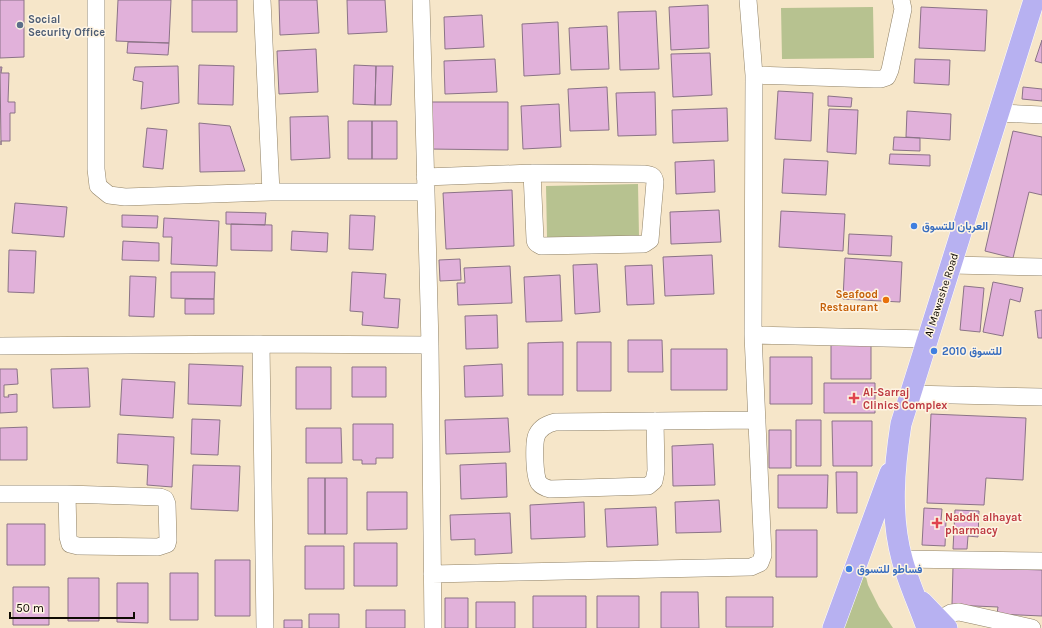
<svg xmlns="http://www.w3.org/2000/svg" width="1042" height="628" viewBox="0 0 1042 628" font-family="Karla,Vazirmatn,sans-serif">
	<style>
		.green { fill: #b7c290 }
		.building { fill: #e1b1da; stroke: #8b7387 }
		.lines { fill: none; stroke-linecap: round; stroke-linejoin: round }
		.minor-casing { stroke: #908267; stroke-width: 18 }
		.major-casing { stroke: #fff; stroke-width: 22 }
		.minor { stroke: #fff; stroke-width: 17 }
		.major { stroke: #b7b1f1; stroke-width: 21 }
		.service-dot { fill: #5c6f8a; stroke: #fef4e3; stroke-width: 1.5 }
		.shop-dot { fill: #3f7fe0; stroke: #fef4e3; stroke-width: 1.5 }
		.food-dot { fill: #e8710a; stroke: #fef4e3; stroke-width: 1.5 }
		.health-dot { fill: #e0444e; stroke: #fef4e3; stroke-width: 1.5 }
		.labels { text-anchor: middle; stroke-width: 3; stroke-linejoin: round; paint-order: stroke }
		.service-label { font-size: 11px; font-weight: bold; fill: #4e5e75; stroke: #fef4e3; text-anchor: start }
		.shop-label { font-size: 11px; font-weight: bold; fill: #366cbe; stroke: #fef4e3; text-anchor: start }
		.food-label { font-size: 11px; font-weight: bold; fill: #c56008; stroke: #fef4e3; text-anchor: end }
		.street-label { font-size: 11px; fill: #0f0a03; stroke: #fef4e3 }
		.health-label { font-size: 11px; font-weight: bold; fill: #be3a42; stroke: #fef4e3; text-anchor: start }
	</style>
	<rect width="100%" height="100%" fill="#f6e6c9"/>
	<path class="green" d="M873,7L874,58L782,59L781,8Z
		M638,184L639,236L547,237L546,186Z
		M862,561L868,585L879,607L893,628H837Z"/>
	<path class="building" d="M0,0H24V57L0,58Z
		M118,0H171L169,43L116,41Z
		M192,0H237V32H192Z
		M279,0H317L319,33L280,35Z
		M347,0H385L387,32L348,34Z
		M708,5L709,48L671,50L669,7Z
		M921,7L987,10L985,51L919,48Z
		M656,11L659,69L620,70L618,12Z
		M482,15L484,47L445,49L444,17Z
		M558,22L560,74L524,76L522,24Z
		M607,26L609,69L571,70L569,28Z
		M1042,40V63L1035,61Z
		M128,42L169,43L168,55L127,53Z
		M316,49L318,92L279,94L277,51Z
		M710,53L712,95L673,97L671,54Z
		M495,59L497,92L445,94L444,61Z
		M915,59L950,60L949,85L914,83Z
		M199,65L234,66L233,105L198,104Z
		M354,65L376,66L375,105L353,104Z
		M178,66L179,103L141,109L143,82L133,80L135,67Z
		M376,66H393L391,105H375Z
		M0,67H2L1,73H9L8,102H15V113H10V141H1V145Z
		M607,87L609,130L570,131L568,89Z
		M1023,87L1042,89V101L1022,99Z
		M778,91L813,93L811,141L775,139Z
		M655,92L656,135L618,136L616,93Z
		M828,96L852,98L851,107L828,106Z
		M430,102H508V150L429,149Z
		M559,104L561,147L523,149L521,106Z
		M727,108L728,141L673,143L672,110Z
		M829,109L858,110L856,154L827,152Z
		M907,111L951,114L950,140L906,137Z
		M328,116L330,158L291,160L290,117Z
		M348,121H372V159H348Z
		M372,121H397V159H372Z
		M199,123L230,126L245,171L200,172Z
		M147,128L167,130L163,169L143,167Z
		M1013,131L1042,137V195L1029,192L1013,258L985,251Z
		M894,137L920,138V151L893,150Z
		M890,154L930,155V166L889,164Z
		M784,159L828,161L826,195L782,193Z
		M714,160L715,192L676,194L675,162Z
		M512,190L514,246L446,249L443,193Z
		M15,203L67,207L64,237L12,233Z
		M719,210L721,242L671,244L670,212Z
		M781,211L845,214L843,251L779,247Z
		M226,212L266,213L265,225L226,224Z
		M122,215L158,216L157,228L122,227Z
		M350,215L375,216L373,250L349,249Z
		M164,218L219,221L217,266L171,264L172,237H163Z
		M231,224L272,225V251L231,250Z
		M292,231L328,233L327,252L291,250Z
		M849,234L892,236L891,256L848,254Z
		M123,241L159,243V261L122,260Z
		M9,250L36,251L34,293L8,292Z
		M712,255L714,294L665,296L663,257Z
		M845,258L902,262L900,302L843,299Z
		M460,259L461,280L440,281L439,260Z
		M597,264L600,312L575,314L573,265Z
		M652,265L654,304L627,305L625,266Z
		M510,266L512,303L458,305L457,283H465L464,268Z
		M171,272H215L214,299L171,298Z
		M352,272L386,274L384,298L400,299L398,328L362,325L363,312L350,311Z
		M560,275L562,321L526,322L524,277Z
		M130,276L156,277L154,317L129,316Z
		M993,282L1023,288L1020,302L1010,299L1003,336L983,332Z
		M964,286L984,288L980,332L960,330Z
		M185,299H214V314H185Z
		M1042,310V338H1038L1035,311Z
		M497,315L498,348L466,349L465,316Z
		M628,340H662L663,372H628Z
		M563,342V395H528V343Z
		M577,342H611V391H577Z
		M831,342L871,343V379H831Z
		M671,349H727V390H671Z
		M770,357H812V404H770Z
		M189,364L243,366L241,406L188,404Z
		M502,364L503,396L465,397L464,366Z
		M296,367H331V409H296Z
		M352,367H386V397H352Z
		M88,368L90,407L53,408L51,369Z
		M0,369H17L18,384L4,385V397H9L8,395L17,394V412L0,413Z
		M122,379L175,382L173,418L120,415Z
		M824,383H875V413H824Z
		M931,414L1026,418L1023,480L986,478L984,505L927,503Z
		M508,418L510,452L446,454L445,420Z
		M192,419L220,420L218,455L191,454Z
		M796,420H821V466H796Z
		M832,421H872V466H833Z
		M353,424H393V458H376V464H362V460H353Z
		M27,427V460H0V428Z
		M306,428H341L342,463H306Z
		M769,430H791V468H769Z
		M118,434L174,437L172,487L147,485L148,465L117,463Z
		M713,444L715,485L673,486L672,446Z
		M506,463L507,497L461,499L460,465Z
		M193,465L240,466L238,511L191,509Z
		M836,472H857V513H837Z
		M778,475H828L827,508H778Z
		M308,478H325V534H308Z
		M325,478H347V534H325Z
		M367,492H407V529L367,530Z
		M719,500L721,532L676,533L675,502Z
		M584,502L585,537L531,539L530,505Z
		M656,507L658,545L607,547L605,509Z
		M924,508L942,509L941,521H946L945,546L922,545Z
		M955,510L979,511L978,537L968,536L967,549H953Z
		M510,513L512,553L475,555V539L451,540L450,515Z
		M7,524H45V565H7Z
		M776,530H817V577H776Z
		M354,543H397V586H354Z
		M305,546H344V589H305Z
		M215,560H250V616H215Z
		M953,567L1042,570V616L997,614L998,607L952,605Z
		M170,573H198V620H170Z
		M68,578H99V621H68Z
		M117,583H148V623L117,622Z
		M13,587H49V625H13Z
		M661,592H698L699,628H661Z
		M533,596H586V628H533Z
		M597,596H639V628H597Z
		M726,597H773V627H726Z
		M445,598H468V628H445Z
		M476,602H515V628H476Z
		M366,610H405V628H366Z
		M309,614H339V628H309Z
		M284,620H302V628H284Z"/>
	<g class="lines">
		<defs>
			<path id="minor" d="M96,0V169L98,186L109,195L125,197L271,192H426
				M262,0L271,192
				M421,0L430,345L433,628
				M754,75L874,79H881L887,77L890,70L903,9L901,0
				M999,113L1042,115
				M425,177L532,173L644,174C651,175 654,175 655,182L650,240L644,244L541,246C537,244 535,243 535,239L532,173
				M951,265L1042,267
				M753,335L927,339
				M261,344L265,628
				M0,346L261,344L430,345
				M909,394L1042,397
				M655,421L656,471L654,481L648,486L550,489C546,488 542,487 539,483C534,477 534,445 536,437C539,428 547,424 555,422L757,420
				M0,494H67L160,497L165,499L167,504L168,540L167,544L158,547L78,546L70,544L68,537L67,494
				M902,559L1042,561
				M432,574L751,567L760,563L763,555L753,335L754,75L748,0
				M938,620L951,613L959,612L1032,628"/>
			<path id="major" d="M922,602L947,628
				M833,628L890,473
				M927,628C919,605 908,582 902,559C890,515 894,468 901,424L1034,0"/>
		</defs>
		<use href="#minor" class="minor-casing"/>
		<use href="#major" class="major-casing"/>
		<use href="#minor" class="minor"/>
		<use href="#major" class="major"/>
	</g>
	<circle class="service-dot" cx="20" cy="25" r="4"/>
	<g class="shop-dot">
		<circle cx="914" cy="226" r="4"/>
		<circle cx="934" cy="351" r="4"/>
		<circle cx="849" cy="569" r="4"/>
	</g>
	<circle class="food-dot" cx="886" cy="300" r="4"/>
	<g class="health-dot">
		<path d="M852 392h4v4h4v4h-4v4h-4v-4h-4v-4h4z"/>
		<path d="M935 517h4v4h4v4h-4v4h-4v-4h-4v-4h4z"/>
	</g>
	<g class="labels">
		<g class="service-label">
			<text x="28" y="23">Social<tspan x="28" dy="13">Security Office</tspan></text>
		</g>
		<g class="shop-label">
			<text x="922" y="230">العربان للتسوق</text>
			<text x="942" y="355">2010 للتسوق</text>
			<text x="857" y="573">فساطو للتسوق</text>
		</g>
		<g class="food-label">
			<text x="878" y="298">Seafood<tspan x="878" dy="13">Restaurant</tspan></text>
		</g>
		<g class="street-label">
			<text transform="translate(941 295) rotate(-72)" y="4">Al Mawashe Road</text>
		</g>
		<g class="health-label">
			<text x="863" y="396">Al-Sarraj<tspan x="863" dy="13">Clinics Complex</tspan></text>
			<text x="945" y="521">Nabdh alhayat<tspan x="945" dy="13">pharmacy</tspan></text>
		</g>
	</g>
	<path d="M10 612v6h124v-6" fill="none" stroke="#0f0a03" stroke-width="2"/>
	<text x="16" y="612" font-size="12" fill="#0f0a03" stroke="#fef4e3" stroke-width="3" paint-order="stroke">50 m</text>
</svg>
